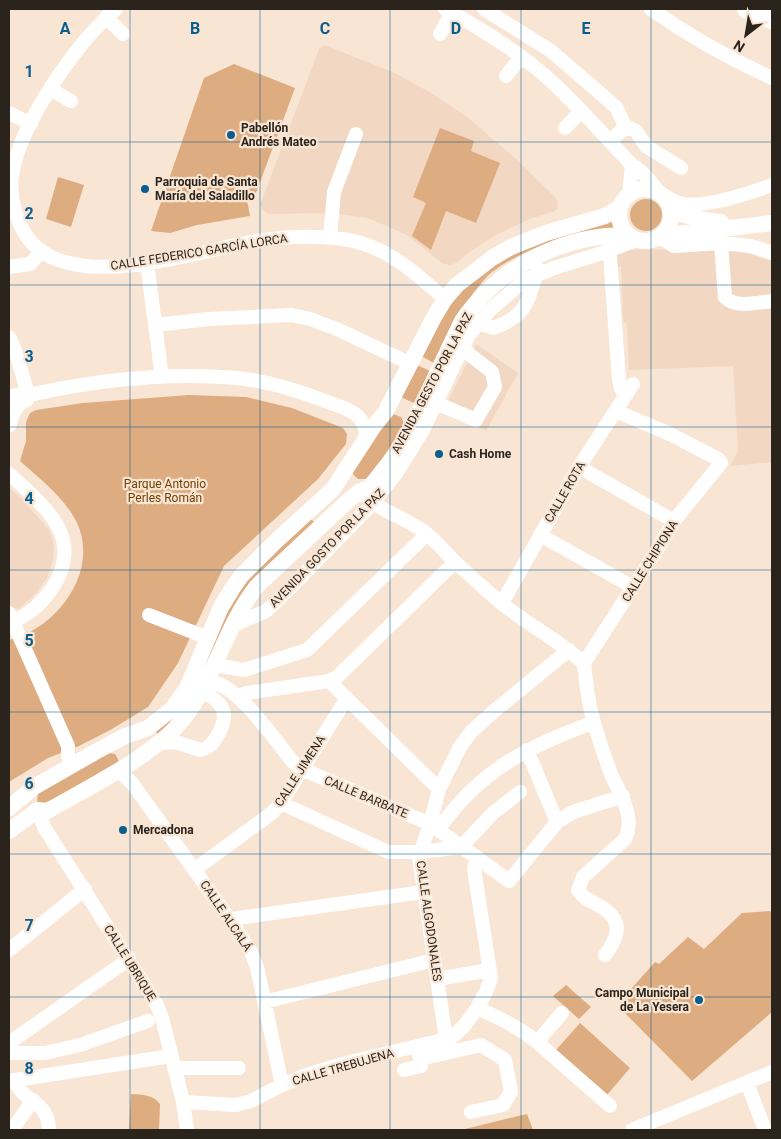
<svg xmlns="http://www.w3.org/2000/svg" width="781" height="1139" viewBox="0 0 781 1139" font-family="Roboto,sans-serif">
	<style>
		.built { fill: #f2d8c2 }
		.green { fill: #ddac80 }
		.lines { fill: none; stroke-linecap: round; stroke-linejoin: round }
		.minor { stroke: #fff; stroke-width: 14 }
		.major { stroke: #fff; stroke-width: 16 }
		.highway { stroke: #fff; stroke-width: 20 }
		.grid { fill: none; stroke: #095d8f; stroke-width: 1; stroke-opacity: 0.55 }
		.poi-dot { fill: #095d8f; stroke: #f9e5d4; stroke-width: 2 }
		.labels { text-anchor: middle; stroke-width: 4.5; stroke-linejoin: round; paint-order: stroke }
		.poi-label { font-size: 12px; font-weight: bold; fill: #2b241d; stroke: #f9e5d4; text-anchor: start }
		.street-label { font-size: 12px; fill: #2b241d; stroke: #f9e5d4 }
		.park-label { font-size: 12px; fill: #724000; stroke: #f9e5d4 }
		.grid-label { font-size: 16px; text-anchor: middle; font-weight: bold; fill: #095d8f; stroke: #f9e5d4; stroke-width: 4.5; stroke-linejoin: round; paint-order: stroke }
	</style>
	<rect width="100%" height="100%" fill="#f9e5d4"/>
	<path class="built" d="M324,45L395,73L431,93L467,117L515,158L555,197L558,202L557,209L555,211L530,219L500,233L475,248L456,263L449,265L442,263L407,235L368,218L332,213L270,214L265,212L260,205L319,49Z
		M721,249L750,254L772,261V462L730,466L738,451L733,366L629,370L627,324L623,321L621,267L611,266L609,250Z
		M476,344L518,373L486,431L444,409Z
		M9,488L19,496L49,529L54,545L53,561L47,578L36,593L21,607L9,611Z"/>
	<path class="green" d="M234,64L295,88L256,193L246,195L250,216L197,225L170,233L151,231L204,78Z
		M440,128L474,141L471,151L500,163L476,223L446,211L431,250L412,236L426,203L413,197Z
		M58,177L84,185L71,227L46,219Z
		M630 215a16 16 0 1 1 32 0a16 16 0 1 1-32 0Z
		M614,221L615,228C580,230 506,253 483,281C462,305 449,334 434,363L421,356L455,294L493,264L559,234Z
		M417,365L430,371L414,403L401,397Z
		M189,395L246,397L292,408L343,428L347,434L346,444L318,479L224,566L178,663L148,707L112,729L79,746L48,758L9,782V640C56,629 100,572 77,523C65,498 40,479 20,461L26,441V422L30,413L36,410L83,403Z
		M393,414L401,417L403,421V427L371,476L365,479H358L353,474V470L387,418Z
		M311,519L315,523L262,571L190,702L159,735L155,731L249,577Z
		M108,753L115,754L118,759V764L47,805L40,804L37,801L38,793Z
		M770,911L772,914V1012L692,1081L620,1008L633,992L631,989L655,962L659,964L688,937L704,949L742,913Z
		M566,985L591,1007L579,1019L553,996Z
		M580,1023L630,1068L607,1095L556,1050Z
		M131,1094C143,1095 152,1094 160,1104L159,1130H129Z
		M527,1114L533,1130H461Z"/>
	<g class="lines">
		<path class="minor" d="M116,9C76,43 19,125 12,176C10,193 13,209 20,224C51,300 186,254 246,243C277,237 311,235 343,239C386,245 414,272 445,299
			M445,9C482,29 519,52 550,80C579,107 605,136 632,165C644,172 651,182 659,193
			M484,9L551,51L616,107L626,128
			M651,9C689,36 730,59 772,78
			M106,17L123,34
			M440,34L452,13
			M506,76L521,57
			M50,89L71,101
			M9,113L31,124
			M565,128L581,111
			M610,141L623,129L630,128L636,131L646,146L681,168
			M629,194L632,165
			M661,194C667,197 673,201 679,203C702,209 750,193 772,185
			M660,237L674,246L721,243L751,246L772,253
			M330,238L334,192L356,134
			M609,242L619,379L621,389L625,394
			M721,243L725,297C735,309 759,302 772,301
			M147,263L162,377
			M9,267L30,264L41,252
			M473,321L493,328C529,315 527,301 538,269
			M155,325L209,319L292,315L310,319L337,329L411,364
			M9,337C19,354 21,376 29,395
			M9,397L24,393L29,395C96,380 168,372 237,378C267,381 297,390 325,401C346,409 366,412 366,438
			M436,403L476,420L495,387L492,372L469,354L463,347
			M10,425C12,414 16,404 27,400L29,395
			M579,467L674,521
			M9,474C17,480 24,488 32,495C63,524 77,552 51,590C40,605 26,617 9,623
			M360,491C375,510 408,518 427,534C437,542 445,552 454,561C469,575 485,589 500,602C527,624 558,640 584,663C586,683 588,703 594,723C599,740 605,758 611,774C620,794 636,817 625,839L583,877L578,890C585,901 593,901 603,908C624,922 618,938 605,955
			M540,535L633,587
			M502,603L579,467L633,384
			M9,613L68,746V756
			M149,615L208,638
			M232,626L266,611L289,589L373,503L397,472L423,430L468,336L490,310L525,280L554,268L605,252L636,240
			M584,663L657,550L674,521L721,463L718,459L672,435L616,411
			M215,665L244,670L307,650L427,534
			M329,681L439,789
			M203,685C207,684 211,683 215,683C238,687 277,742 292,761L302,769L430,824L509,881L557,822L573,812L623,796
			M238,696L247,693L329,681L336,678L455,562
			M159,743L176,742L200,750C210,748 214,742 219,733C231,710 220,701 201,690
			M527,750L557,822
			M119,771L132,783L231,921L251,952L257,967L282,1085
			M281,803L388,852H421L461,847L493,813L520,792
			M38,810L44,827L157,1005L162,1018L183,1102L187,1130
			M438,830C481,768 527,748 594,722
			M194,870L272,813L281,803L347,698
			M231,921L238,918L423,892
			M9,950L85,889
			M438,979L489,970
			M264,1002L434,960
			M477,1008C498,1017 519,1027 537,1042L562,1013
			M446,1039L419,857L430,824L439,789L460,747L471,732L494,711L569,650
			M537,1042L610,1106
			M9,1043L129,959
			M9,1053H45L80,1045L148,1021
			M420,1059L481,1045L505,1060L511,1092L503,1105L471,1112
			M174,1068H239
			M404,1070L421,1066L419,1054
			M14,1080C23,1103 48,1099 49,1130
			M9,1081L171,1056
			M747,1083L765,1130
			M183,1102L236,1105L251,1101L282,1085L309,1074L346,1063L451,1038L465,1025L477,1008L486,992L491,978L474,869L477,857
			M12,1130L33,1100
			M632,1130L772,1072"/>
		<path class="major" d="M619 215a26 26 0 1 1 52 0a26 26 0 1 1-52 0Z
			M670,209C687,217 702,221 721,222
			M661,236L772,223
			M9,808L34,787L97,751L123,737L148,728L172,709L187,688L221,607L233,587L242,575L276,541L333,489L374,426L386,411L433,319L445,299L457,285L492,258L511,247L546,233L605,216L620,207
			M9,831L38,810L47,811L51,809C81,792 112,776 140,757C156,745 171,735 183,719C215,679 225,626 257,586L350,499L360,491L369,488L396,454L411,428L462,321C499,267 563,234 629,235"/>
		<path class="highway" d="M747,9L772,19"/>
	</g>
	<path class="grid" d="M130,9V1130M260,9V1130M390,9V1130M521,9V1130M651,9V1130M9,142H772M9,285H772M9,427H772M9,570H772M9,712H772M9,854H772M9,997H772"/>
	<g class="poi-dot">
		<circle cx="231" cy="135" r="5"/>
		<circle cx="145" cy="189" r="5"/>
		<circle cx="439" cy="454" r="5"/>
		<circle cx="123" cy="830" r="5"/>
		<circle cx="699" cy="1000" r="5"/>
	</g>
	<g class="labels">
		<g class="poi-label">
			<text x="241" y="132">Pabellón<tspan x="241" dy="14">Andrés Mateo</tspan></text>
			<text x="155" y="186">Parroquia de Santa<tspan x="155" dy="14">María del Saladillo</tspan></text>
			<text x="449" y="458">Cash Home</text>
			<text x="133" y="834">Mercadona</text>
			<text x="689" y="997" text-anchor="end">Campo Municipal<tspan x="689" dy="14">de La Yesera</tspan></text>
		</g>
		<g class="street-label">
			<text transform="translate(199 252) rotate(-9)" y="4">CALLE FEDERICO GARCÍA LORCA</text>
			<text transform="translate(432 383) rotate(-62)" y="4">AVENIDA GESTO POR LA PAZ</text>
			<text transform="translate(565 492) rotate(-60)" y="4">CALLE ROTA</text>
			<text transform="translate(327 548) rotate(-46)" y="4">AVENIDA GOSTO POR LA PAZ</text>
			<text transform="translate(650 561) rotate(-58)" y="4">CALLE CHIPIONA</text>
			<text transform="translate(300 771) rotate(-57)" y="4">CALLE JIMENA</text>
			<text transform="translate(366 797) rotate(23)" y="4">CALLE BARBATE</text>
			<text transform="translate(226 916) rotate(56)" y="4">CALLE ALCALÁ</text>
			<text transform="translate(429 921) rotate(82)" y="4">CALLE ALGODONALES</text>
			<text transform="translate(130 963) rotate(58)" y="4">CALLE UBRIQUE</text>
			<text transform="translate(343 1067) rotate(-16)" y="4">CALLE TREBUJENA</text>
		</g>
		<g class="park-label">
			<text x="165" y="488">Parque Antonio<tspan x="165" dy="14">Perles Román</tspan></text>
		</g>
	</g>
	<g class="grid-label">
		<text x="65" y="34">A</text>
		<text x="195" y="34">B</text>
		<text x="325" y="34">C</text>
		<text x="456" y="34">D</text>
		<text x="586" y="34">E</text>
		<text x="29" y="77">1</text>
		<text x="29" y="219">2</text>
		<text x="29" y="362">3</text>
		<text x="29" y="504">4</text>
		<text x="29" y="646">5</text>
		<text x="29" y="789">6</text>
		<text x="29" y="931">7</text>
		<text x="29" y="1074">8</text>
	</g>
	<rect width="781" height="1139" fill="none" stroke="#2b241d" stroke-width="20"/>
	<g transform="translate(746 35) rotate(211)" stroke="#f9e5d4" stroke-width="4" paint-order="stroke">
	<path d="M0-4L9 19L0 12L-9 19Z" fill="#2b241d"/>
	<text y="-8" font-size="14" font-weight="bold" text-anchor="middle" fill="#2b241d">N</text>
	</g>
</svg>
